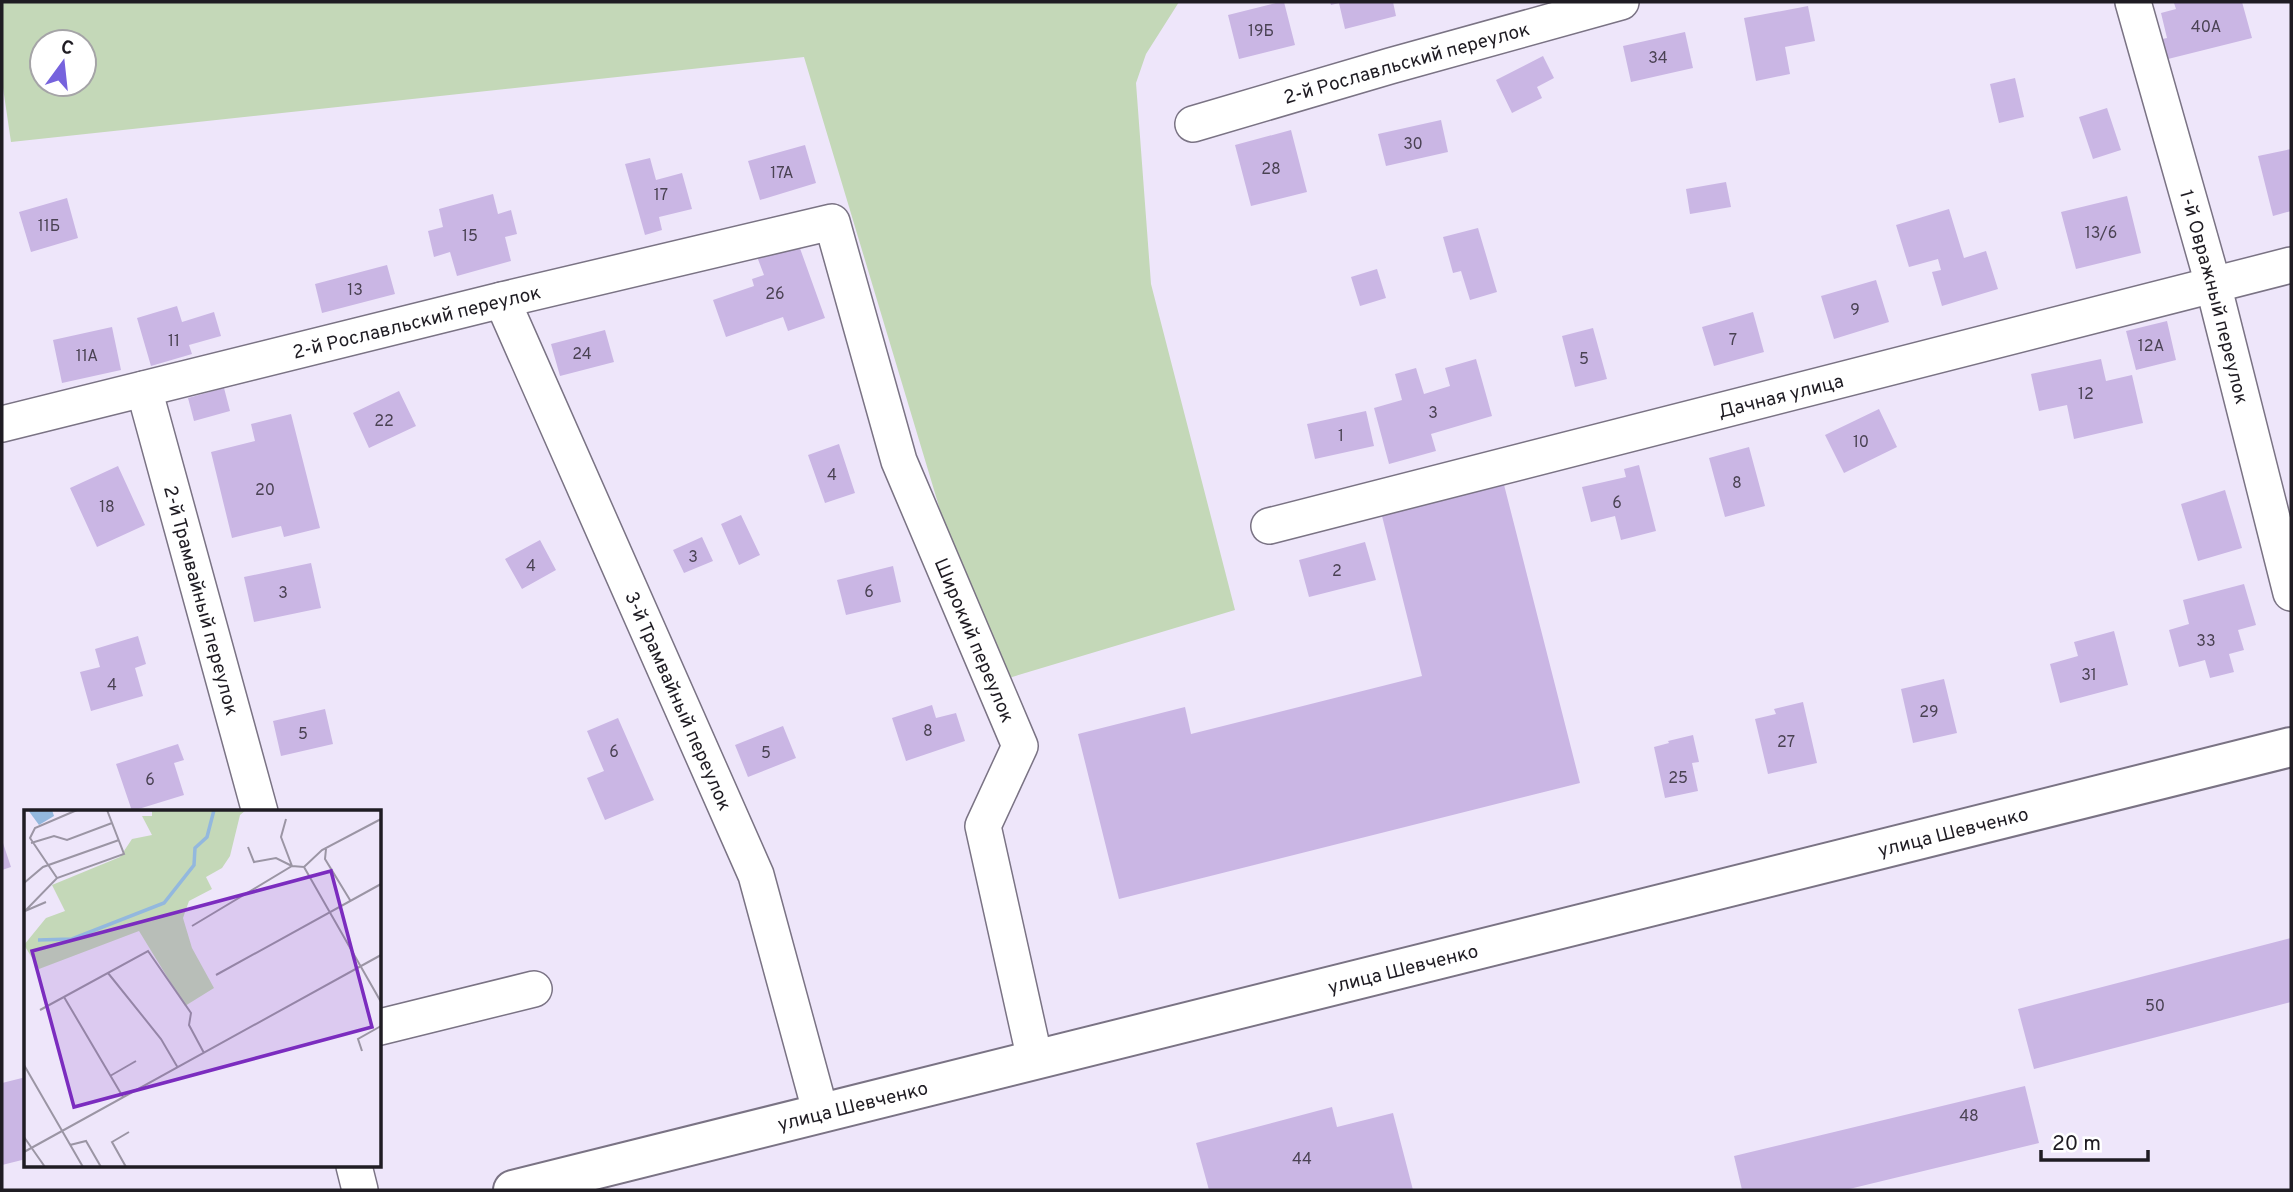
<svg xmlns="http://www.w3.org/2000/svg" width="2293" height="1192" viewBox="0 0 2293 1192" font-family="Overpass,sans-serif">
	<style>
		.green { fill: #c4d8b8; fill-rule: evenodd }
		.building { fill: #cab6e4 }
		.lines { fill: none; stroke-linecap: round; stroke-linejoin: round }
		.minor-casing { stroke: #7a7384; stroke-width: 38 }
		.major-casing { stroke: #7a7384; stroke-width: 42 }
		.minor { stroke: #fff; stroke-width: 35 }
		.major { stroke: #fff; stroke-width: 38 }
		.labels { text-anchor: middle; stroke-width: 5; stroke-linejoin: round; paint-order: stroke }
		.number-label { font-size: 16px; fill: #4a4253 }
		.street-label { font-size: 19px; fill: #1f1c23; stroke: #fff }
		.inset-river { fill: none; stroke: #93b8de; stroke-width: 3.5 }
		.inset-road { fill: none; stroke: #9b95a4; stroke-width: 2 }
		.view { fill: #7b2cbf; fill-opacity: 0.15; stroke: #7b2cbf; stroke-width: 3.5 }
		.inset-edge { fill: none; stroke: #1f1c23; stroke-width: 3.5 }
	</style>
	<rect width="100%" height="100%" fill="#eee6fa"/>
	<path class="green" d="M2,2H1179L1146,54L1136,83L1151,284L1235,610L992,683L804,57L11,142L2,81ZM42,42H84V84H42Z"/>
	<path class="building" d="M1280,2H1284L1295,45L1239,59L1228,15Z
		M1330,2H1393L1396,16L1345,29L1339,3L1331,5Z
		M2178,2H2242L2252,38L2168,59L2162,39L2167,38L2161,13L2176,9L2174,3Z
		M1808,6L1815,41L1785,47L1790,74L1756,81L1744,18Z
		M1685,32L1693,68L1631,82L1623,46Z
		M1543,56L1554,78L1537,87L1542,98L1512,113L1496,80Z
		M2015,78L2024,117L1999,123L1990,84Z
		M2107,108L2121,150L2093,159L2079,117Z
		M1441,120L1448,152L1386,166L1378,134Z
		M1291,130L1307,192L1251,206L1235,145Z
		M805,145L816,183L760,200L748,161Z
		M2291,149V211L2273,216L2258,156Z
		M650,158L656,180L682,173L692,209L659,217L662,230L645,235L625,164Z
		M1726,182L1731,207L1690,214L1686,189Z
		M493,194L498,214L511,210L517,234L505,237L511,261L457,276L450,252L434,257L428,231L443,227L439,209Z
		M2127,196L2141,253L2076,269L2061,212Z
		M67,198L78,238L31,252L19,212Z
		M1949,209L1964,258L1986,251L1998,289L1942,306L1932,272L1941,270L1938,259L1909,267L1896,225Z
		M1478,228L1497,292L1470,300L1461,271L1453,273L1443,237Z
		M797,240L825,318L788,331L783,317L726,337L713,300L754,286L752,279L764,275L756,254Z
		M387,265L395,294L322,313L315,284Z
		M1377,269L1386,298L1360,306L1351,277Z
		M1876,280L1889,322L1834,339L1821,296Z
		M177,306L182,322L214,312L221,336L189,345L192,354L151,366L137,318Z
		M1753,312L1764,352L1714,366L1702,327Z
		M2167,321L2176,360L2136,370L2126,331Z
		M112,327L121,370L62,383L53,340Z
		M1593,328L1607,379L1575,387L1562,336Z
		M605,330L614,362L560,376L551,344Z
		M1476,359L1492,416L1431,434L1436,451L1389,464L1374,408L1402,400L1395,374L1416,368L1424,394L1450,386L1445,368Z
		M2101,359L2106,381L2132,375L2143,423L2074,439L2067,405L2039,411L2031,374Z
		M224,388L230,411L194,421L188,398Z
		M399,391L416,426L369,448L353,413Z
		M1879,409L1897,447L1844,473L1825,435Z
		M1366,411L1374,446L1315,459L1307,424Z
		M291,414L320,528L284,537L281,526L232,538L211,452L255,441L251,424Z
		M839,444L855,493L825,503L808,455Z
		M1749,447L1765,506L1725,517L1709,458Z
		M1639,465L1656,531L1621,540L1615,516L1591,522L1582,487L1626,477L1624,469Z
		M118,466L145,525L97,547L70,488Z
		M1500,469L1580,783L1119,899L1078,734L1185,707L1191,734L1422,676L1378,500Z
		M2225,490L2242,548L2198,561L2181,504Z
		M741,515L760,555L739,565L721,524Z
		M702,537L713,561L684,573L673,550Z
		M540,540L556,570L522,589L505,559Z
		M1365,542L1376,580L1309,597L1299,560Z
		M311,563L321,608L254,622L244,577Z
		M893,566L901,602L846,615L837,580Z
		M2244,584L2256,625L2238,630L2244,650L2229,654L2234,672L2210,678L2205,660L2179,667L2169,630L2189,624L2183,600Z
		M2114,631L2128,685L2060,703L2050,664L2078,656L2074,642Z
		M138,636L146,664L135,668L143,696L91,711L80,672L100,667L95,649Z
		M1944,679L1957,733L1913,743L1901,689Z
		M1803,702L1817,763L1768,774L1755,719L1776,714L1774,709Z
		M932,705L936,718L956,713L965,741L906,761L892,718Z
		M325,709L333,744L281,756L273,721Z
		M618,718L654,800L605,820L587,778L604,771L587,731Z
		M783,726L796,758L748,777L735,745Z
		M1693,735L1699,762L1692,763L1698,791L1665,798L1654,747L1669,743L1668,741Z
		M178,744L184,760L174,763L184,795L132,811L116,764Z
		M2,840L11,867L2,870Z
		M2291,938V1002L2034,1069L2018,1009Z
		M26,1077V1159L2,1165V1083Z
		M2025,1086L2039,1143L1845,1190H1742L1734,1156Z
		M1332,1107L1337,1127L1393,1113L1413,1190H1209L1196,1143Z"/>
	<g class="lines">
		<defs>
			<g id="minor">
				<path id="s1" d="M2133,2L2213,284L2291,593"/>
				<path id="s2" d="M1193,124L1390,66L1621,2"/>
				<path id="s3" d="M502,300L756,875L821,1114"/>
				<path id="s4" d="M144,389L260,812"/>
				<path id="s5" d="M2,424L502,300L832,222L899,461L1020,746L983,826L1035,1060"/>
				<path id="s6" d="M1269,526L2291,265"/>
				<path d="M380,1027L534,989"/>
				<path d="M354,1166L360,1190"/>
			</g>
			<g id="major">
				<path id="s7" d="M513,1190L2291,747"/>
			</g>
		</defs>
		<use href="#minor" class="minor-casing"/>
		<use href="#major" class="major-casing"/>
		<use href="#minor" class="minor"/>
		<use href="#major" class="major"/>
	</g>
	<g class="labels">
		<g class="number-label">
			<text x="2206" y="32">40А</text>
			<text x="1261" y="36">19Б</text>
			<text x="1658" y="63">34</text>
			<text x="1413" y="149">30</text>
			<text x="1271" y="174">28</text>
			<text x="782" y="178">17А</text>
			<text x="661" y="200">17</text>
			<text x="49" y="231">11Б</text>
			<text x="2101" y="238">13/6</text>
			<text x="470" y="241">15</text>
			<text x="355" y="295">13</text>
			<text x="775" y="299">26</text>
			<text x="1855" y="315">9</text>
			<text x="1733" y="345">7</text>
			<text x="174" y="346">11</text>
			<text x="2151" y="351">12А</text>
			<text x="582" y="359">24</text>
			<text x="87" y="361">11А</text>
			<text x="1584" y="364">5</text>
			<text x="2086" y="399">12</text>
			<text x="1433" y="418">3</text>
			<text x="384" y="426">22</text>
			<text x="1341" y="441">1</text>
			<text x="1861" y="447">10</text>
			<text x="832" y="480">4</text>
			<text x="1737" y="488">8</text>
			<text x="265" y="495">20</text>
			<text x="1617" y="508">6</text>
			<text x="107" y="512">18</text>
			<text x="693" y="562">3</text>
			<text x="531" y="571">4</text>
			<text x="1337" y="576">2</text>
			<text x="869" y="597">6</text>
			<text x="283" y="598">3</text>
			<text x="2206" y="646">33</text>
			<text x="2089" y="680">31</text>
			<text x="112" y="690">4</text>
			<text x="1929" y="717">29</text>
			<text x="928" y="736">8</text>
			<text x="303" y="739">5</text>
			<text x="1786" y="747">27</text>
			<text x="614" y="757">6</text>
			<text x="766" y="758">5</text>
			<text x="1678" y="783">25</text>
			<text x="150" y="785">6</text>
			<text x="2155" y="1011">50</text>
			<text x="1969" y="1121">48</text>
			<text x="1302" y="1164">44</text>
		</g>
		<g class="street-label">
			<text dy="7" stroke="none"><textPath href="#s2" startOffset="222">2-й Рославльский переулок</textPath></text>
			<text dy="7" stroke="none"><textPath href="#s1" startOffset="306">1-й Овражный переулок</textPath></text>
			<text dy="7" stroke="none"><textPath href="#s5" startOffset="427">2-й Рославльский переулок</textPath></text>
			<text dy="7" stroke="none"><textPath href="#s6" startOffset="528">Дачная улица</textPath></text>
			<text dy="7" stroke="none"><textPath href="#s4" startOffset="219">2-й Трамвайный переулок</textPath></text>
			<text dy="7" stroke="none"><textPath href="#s5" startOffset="1297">Широкий переулок</textPath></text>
			<text dy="7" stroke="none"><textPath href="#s3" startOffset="438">3-й Трамвайный переулок</textPath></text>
			<text dy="7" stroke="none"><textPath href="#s7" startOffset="1484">улица Шевченко</textPath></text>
			<text dy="7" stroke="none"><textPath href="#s7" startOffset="917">улица Шевченко</textPath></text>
			<text dy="7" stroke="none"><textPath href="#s7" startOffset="350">улица Шевченко</textPath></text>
		</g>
	</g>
	<g transform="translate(24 810)">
		<rect width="357" height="357" fill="#eee6fa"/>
		<path d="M128,0H222L216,5L206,46L198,58L182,67L188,79L165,91L159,108L168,138L190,178L161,196L115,121L15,159L0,135L22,108L41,101L28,75L96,47L108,29L128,25L118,6H128Z" fill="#c4d8b8"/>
		<path d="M4,0H28L30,6L15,15Z" fill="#93b8de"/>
		<path class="inset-river" d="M14,130L48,129L140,93L170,55L171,38L183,27L190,0"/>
		<path class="inset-road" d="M262,9L257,27L268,56M7,33L30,26L43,30L88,13M224,37L230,52L252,48L268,56M302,39L301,49L326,90M280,57L357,192M33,68L6,28L11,18L53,0M0,73L19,57L95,30M22,92L1,101L33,68L100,44L83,0M168,116L268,56L280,57L298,40L357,9M84,163L137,229L154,258M192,165L357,74M40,187L99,287M16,200L124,141L167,203L165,215L180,243M338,241L334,229L357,216M0,255L59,357M86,266L112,251M0,327L21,357M46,335L62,331L77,357M0,342L357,145M102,357L88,332L105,322"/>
		<path class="view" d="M307,61L348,217L50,297L8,141Z"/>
		<rect width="357" height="357" class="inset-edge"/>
	</g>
	<rect width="2293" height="1192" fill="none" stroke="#1f1c23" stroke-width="7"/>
	<g transform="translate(63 63) rotate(15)"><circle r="33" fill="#ffffff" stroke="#a5a4a7" stroke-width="2"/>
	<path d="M0-5L12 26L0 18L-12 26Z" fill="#7663dd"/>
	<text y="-10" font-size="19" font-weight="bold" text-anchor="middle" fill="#1f1c23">С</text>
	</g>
	<path d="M2041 1150v10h107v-10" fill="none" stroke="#1f1c23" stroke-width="3.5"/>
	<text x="2052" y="1150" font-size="21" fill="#1f1c23" stroke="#ffffff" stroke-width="5" paint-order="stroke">20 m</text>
</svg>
